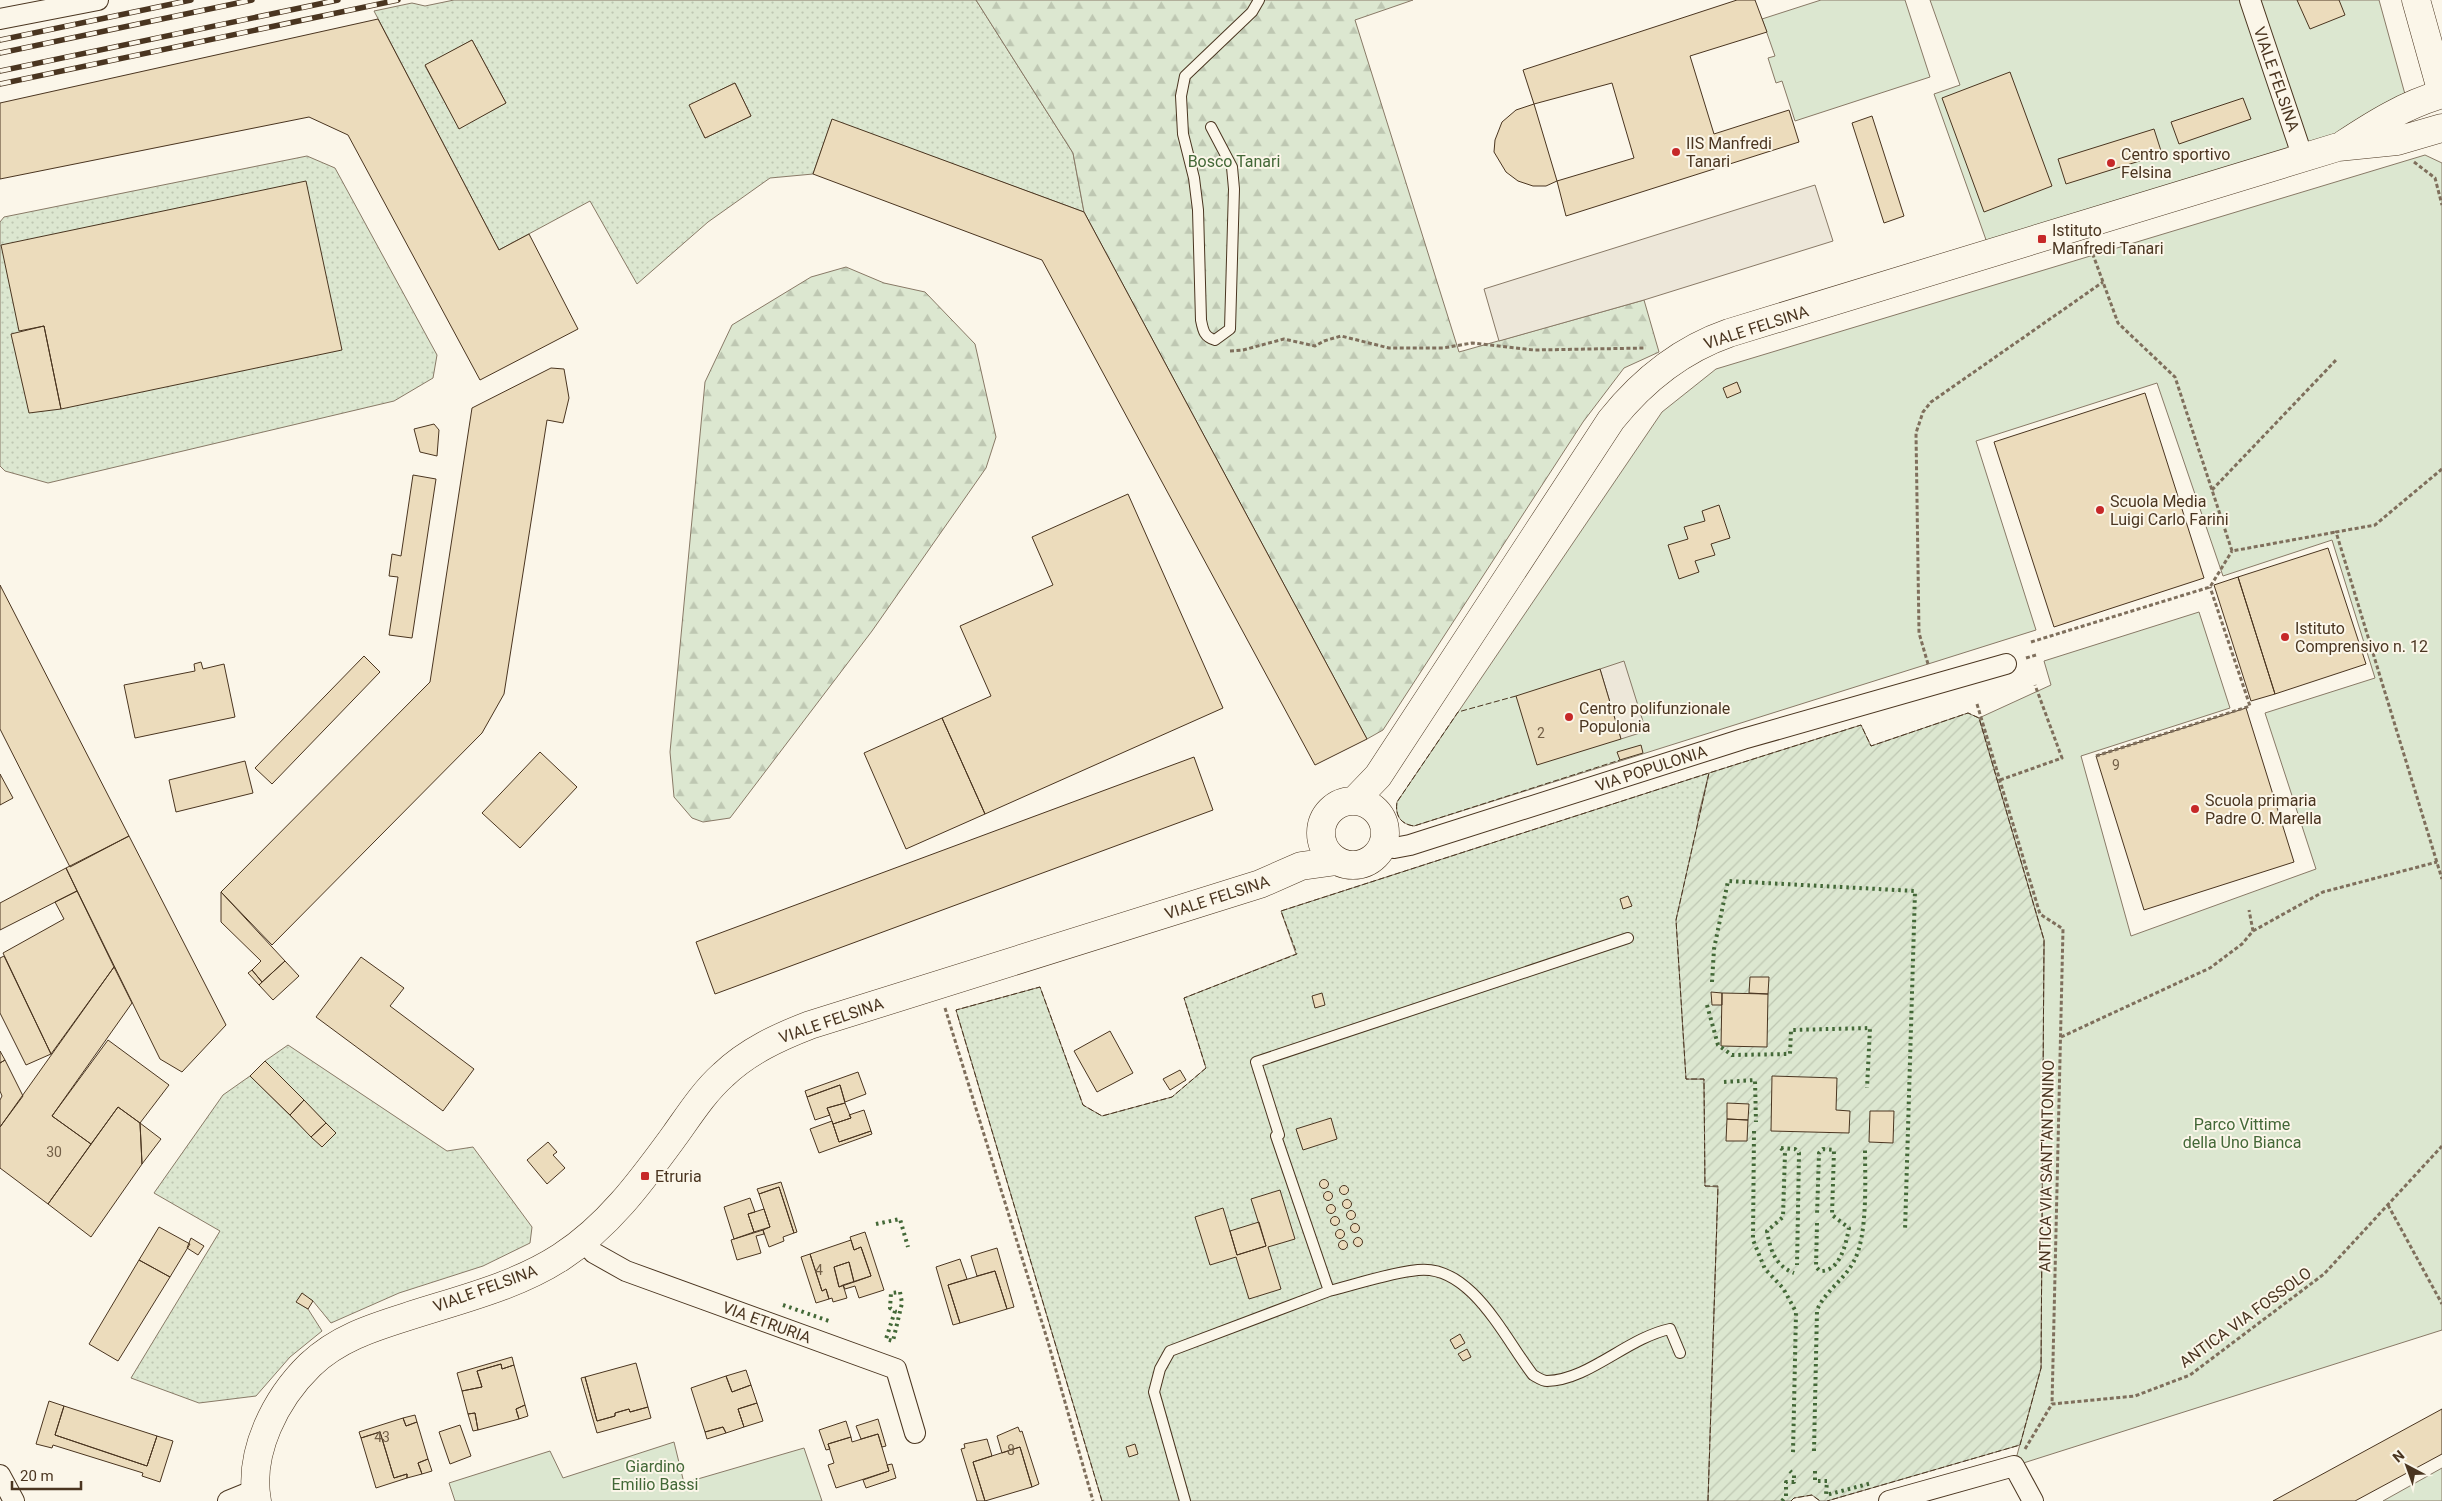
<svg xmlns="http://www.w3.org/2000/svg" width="2442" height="1501" viewBox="0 0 2442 1501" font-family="Roboto,sans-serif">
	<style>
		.grass { fill: url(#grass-dots); stroke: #887966; fill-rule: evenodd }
		.forest { fill: url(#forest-firs); stroke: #887966 }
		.park { fill: #dce7d0; stroke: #887966 }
		.garden { fill: url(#garden-furrows); stroke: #887966 }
		.parking { fill: #ede7d9; stroke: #887966 }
		.building { fill: #ecdcbc; stroke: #4a3520 }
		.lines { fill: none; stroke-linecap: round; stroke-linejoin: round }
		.lane-casing { stroke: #4a3520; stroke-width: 12 }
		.street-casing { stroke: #4a3520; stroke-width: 22 }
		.secondary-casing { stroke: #4a3520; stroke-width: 29 }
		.path { stroke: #7f6f5c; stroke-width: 3; stroke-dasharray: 4 2.5; stroke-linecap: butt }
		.lane { stroke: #fbf6e9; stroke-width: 10 }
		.street { stroke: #fbf6e9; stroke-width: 20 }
		.secondary { stroke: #fbf6e9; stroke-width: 28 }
		.rail-casing { stroke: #4a3520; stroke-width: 5.5 }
		.rail { stroke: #fbf6e9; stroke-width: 4; stroke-dasharray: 11; stroke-linecap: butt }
		.hedge { stroke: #436837; stroke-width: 4; stroke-dasharray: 2.5 4; stroke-linecap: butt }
		.fence { stroke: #4a3520; stroke-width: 1; stroke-dasharray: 6 2.5; stroke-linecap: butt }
		.poi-dot { fill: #c62828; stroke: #fbf6e9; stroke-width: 2 }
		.labels { text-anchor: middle; stroke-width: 4; stroke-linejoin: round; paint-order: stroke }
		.number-label { font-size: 14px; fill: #725f47 }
		.street-label { font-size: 16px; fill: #4a3520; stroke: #fbf6e9 }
		.poi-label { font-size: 16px; fill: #4a3520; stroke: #fbf6e9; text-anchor: start }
		.park-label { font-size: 16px; fill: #436837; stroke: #fbf6e9 }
	</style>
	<defs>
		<pattern id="grass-dots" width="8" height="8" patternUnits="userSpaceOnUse" patternTransform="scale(1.25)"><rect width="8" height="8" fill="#dce7d0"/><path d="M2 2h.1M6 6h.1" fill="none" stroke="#bec7b2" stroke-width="1.8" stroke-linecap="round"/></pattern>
		<pattern id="forest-firs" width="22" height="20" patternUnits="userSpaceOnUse" patternTransform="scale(1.25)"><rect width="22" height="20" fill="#dce7d0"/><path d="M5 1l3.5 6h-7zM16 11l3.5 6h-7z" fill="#bec7b2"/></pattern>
		<pattern id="garden-furrows" width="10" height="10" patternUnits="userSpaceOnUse" patternTransform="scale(1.25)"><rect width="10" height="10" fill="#dce7d0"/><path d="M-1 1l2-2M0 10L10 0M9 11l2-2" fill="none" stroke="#bec7b2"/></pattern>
	</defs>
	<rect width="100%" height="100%" fill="#fbf6e9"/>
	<path class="grass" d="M454,0H976L1073,153L1084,212L832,120L813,174L770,178L708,222L637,284L590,201L499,250L374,11L412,3L425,6ZM472,40L506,103L459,128L425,66ZM735,83L751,116L705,138L690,105Z
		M307,156L335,168L437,355L433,378L394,401L48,483L5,471L0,466V222L4,217Z
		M1709,773L1698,817L1686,1079H1704L1705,1186H1718L1708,1501H1102L956,1010L1040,987L1083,1105L1102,1116L1172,1097L1206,1068L1184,998L1296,954L1281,911Z
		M288,1045L447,1151L473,1147L532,1227L530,1243L483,1266L399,1293L331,1323L313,1301L302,1294L297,1302L308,1309L322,1331L290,1357L256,1396L199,1403L131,1378L220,1231L154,1193L223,1095L250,1076L322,1147L336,1133L265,1061Z"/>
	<path class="forest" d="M976,0H1413L1355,20L1459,352L1644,300L1659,352L1624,368L1583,422L1383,730L1367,739L1084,212L1073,153Z
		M846,267L884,283L925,292L975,344L996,437L986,468L872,631L730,818L703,822L692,818L674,797L670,752L705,382L732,325L811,277Z"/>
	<path class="park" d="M1821,0H1905L1930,77L1795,121L1782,81L1776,83L1768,58L1775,56L1762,19Z
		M1930,0H2379L2411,116L1990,251L1934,94L1960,85Z
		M2425,155L2442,163V1330L2014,1466L2041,1368L2044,940L1979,718L2051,685L2044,661L2199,612L2230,708L2081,756L2131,936L2316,869L2265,713L2375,678L2332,540L2223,576L2157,383L1976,441L2036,630L1414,826C1400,824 1395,815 1397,802L1662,412L1716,369Z
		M674,1442L684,1483L804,1448L822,1501H455L449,1483L550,1451L563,1478Z
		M2442,1468V1501H2383Z"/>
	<path class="garden" d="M1968,713L1979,718L2044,940L2041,1368L2020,1445L1827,1501H1820L1812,1495L1794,1498L1791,1501H1708L1718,1187L1705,1186L1704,1079H1686L1676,920L1709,773L1861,725L1871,746Z"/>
	<path class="parking" d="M1815,185L1833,241L1644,300L1499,341L1484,289Z
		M1624,661L1646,731L1621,739L1600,669Z"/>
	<path class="building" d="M1737,0H1755L1767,32L1690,56L1714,134L1789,110L1799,142L1566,216L1557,181L1634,158L1619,107L1612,83L1534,104L1523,70Z
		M2297,0H2339L2345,15L2310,29Z
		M378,19L499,250L529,234L578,329L480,380L348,135L309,117L0,179V103Z
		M472,40L506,103L459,129L425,65Z
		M2010,72L2052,186L1984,212L1942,98Z
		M735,83L751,116L705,138L689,105Z
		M2243,98L2251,119L2179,144L2171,122Z
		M1534,104L1557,181L1546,186H1533L1518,181L1506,172L1494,152L1495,140L1502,122L1516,110Z
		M1872,116L1904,216L1884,223L1852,123Z
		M832,119L1084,212L1367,739L1315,765L1042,260L813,174Z
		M2154,129L2162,154L2066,184L2058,159Z
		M306,181L342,350L61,409L44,326L19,331L1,245Z
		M44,326L61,409L29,413L11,334Z
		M551,368L564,369L569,398L563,423L547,420L504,694L482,733L272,945L221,892L430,682L472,408Z
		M1737,382L1741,392L1727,398L1723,388Z
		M2145,393L2204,578L2054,627L1994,442Z
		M434,424L439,430L437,456L420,452L414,429Z
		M413,475L436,479L412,638L389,635L398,577L389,576L392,554L401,556Z
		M1128,494L1223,708L985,814L942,718L991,696L960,626L1053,585L1032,537Z
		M1719,505L1730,538L1711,544L1715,555L1695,561L1699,572L1679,579L1668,545L1688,539L1684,527L1705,521L1702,511Z
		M2328,548L2366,664L2275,694L2238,577Z
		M2238,577L2275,694L2251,701L2214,585Z
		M0,585L129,836L70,867L0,729Z
		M364,656L380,672L272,784L255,768Z
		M201,662L203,669L224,664L235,717L135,738L124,685L195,671L194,664Z
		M1600,669L1621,739L1537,765L1516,696Z
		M2246,708L2294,862L2144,910L2096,756Z
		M942,718L985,814L906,849L864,753Z
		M1641,745L1643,753L1620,760L1617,752Z
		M540,752L577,787L520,848L482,813Z
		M1194,757L1213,810L715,994L696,942Z
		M245,761L253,793L176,812L169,780Z
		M0,774L13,798L0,805Z
		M129,836L226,1025L182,1072L160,1059L66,868Z
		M66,868L77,891L0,930V903Z
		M77,891L114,967L51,1054L3,953L64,919L55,902Z
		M221,892L285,961L262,982L252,970L261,961L221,922Z
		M1628,896L1632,906L1623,909L1620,899Z
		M4,956L51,1054L26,1065L0,1013V958Z
		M361,957L404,988L390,1006L474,1069L443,1111L316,1017Z
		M285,961L299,976L273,1000L259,985Z
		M114,967L132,1003L52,1116L91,1144L48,1204L0,1168V1127Z
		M252,970L262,982L259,985L248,973Z
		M1750,977H1769L1768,994L1749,993Z
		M1711,992L1722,993V1005H1712Z
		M1322,993L1325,1005L1315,1008L1312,996Z
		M1722,993L1768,994L1767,1047L1721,1046Z
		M1110,1031L1133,1073L1097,1092L1074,1051Z
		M108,1040L169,1085L140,1123L118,1107L91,1144L52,1116Z
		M0,1051L5,1060L0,1063Z
		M5,1060L23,1096L0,1127V1100L2,1096L0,1091V1063Z
		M265,1061L304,1100L290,1115L250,1076Z
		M1180,1070L1186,1080L1170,1090L1163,1079Z
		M858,1072L866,1094L845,1102L840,1085L807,1097L805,1091Z
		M1772,1076L1837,1078L1836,1110L1850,1111L1849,1133L1771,1131Z
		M840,1085L845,1103L827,1108L830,1115L815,1120L807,1097Z
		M304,1100L326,1123L311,1137L290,1115Z
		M845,1103L851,1118L833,1124L827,1108Z
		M1727,1103L1749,1104L1748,1120L1727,1119Z
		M118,1107L140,1123L142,1164L91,1237L48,1204Z
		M864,1110L871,1131L839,1142L833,1124L851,1118L849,1115Z
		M1870,1111H1894L1893,1143L1869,1142Z
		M1331,1118L1337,1139L1303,1150L1296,1129Z
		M1727,1119L1748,1120L1747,1141H1726Z
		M832,1121L839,1142L871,1131L872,1134L819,1153L810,1129Z
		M140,1123L161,1139L142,1164Z
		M326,1123L336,1133L322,1147L311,1137Z
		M548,1142L557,1152L553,1155L565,1168L547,1184L527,1160Z
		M1319.5 1184a4.5 4.5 0 1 1 9 0a4.5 4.5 0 1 1-9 0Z
		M781,1182L797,1232L794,1233L779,1187L759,1194L757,1189Z
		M1339.5 1190a4.5 4.5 0 1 1 9 0a4.5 4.5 0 1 1-9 0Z
		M779,1187L794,1233L783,1237L784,1241L769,1247L763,1230L770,1227L759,1194Z
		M1280,1190L1295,1239L1268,1247L1281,1289L1249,1299L1236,1257L1210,1265L1195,1217L1223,1208L1237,1255L1266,1246L1251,1199Z
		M1323.5 1196a4.5 4.5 0 1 1 9 0a4.5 4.5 0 1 1-9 0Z
		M750,1198L755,1212L748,1214L754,1232L734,1239L724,1207Z
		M1342.5 1204a4.5 4.5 0 1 1 9 0a4.5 4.5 0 1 1-9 0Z
		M1326.5 1209a4.5 4.5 0 1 1 9 0a4.5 4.5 0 1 1-9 0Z
		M764,1209L770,1227L754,1232L748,1214Z
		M1346.5 1215a4.5 4.5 0 1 1 9 0a4.5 4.5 0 1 1-9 0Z
		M1330.5 1221a4.5 4.5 0 1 1 9 0a4.5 4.5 0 1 1-9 0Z
		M1259,1222L1266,1246L1237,1255L1230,1231Z
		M1350.5 1228a4.5 4.5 0 1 1 9 0a4.5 4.5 0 1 1-9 0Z
		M159,1227L190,1244L170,1277L139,1260Z
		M1335.5 1234a4.5 4.5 0 1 1 9 0a4.5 4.5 0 1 1-9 0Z
		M763,1230L764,1234L756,1236L761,1253L737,1260L731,1240Z
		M865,1232L884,1290L859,1298L855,1286L845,1289L843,1285L871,1276L861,1247L854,1250L850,1237Z
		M1353.5 1242a4.5 4.5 0 1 1 9 0a4.5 4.5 0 1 1-9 0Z
		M191,1238L204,1246L198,1255L187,1248Z
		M851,1240L854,1250L861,1247L871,1276L854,1282L849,1262L834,1267L839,1287L843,1285L847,1298L833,1302L832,1298L829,1299L826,1289L822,1291L810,1254Z
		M1338.5 1245a4.5 4.5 0 1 1 9 0a4.5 4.5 0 1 1-9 0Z
		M997,1248L1014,1307L1007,1309L995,1271L977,1276L971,1256Z
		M810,1254L822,1291L826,1289L829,1299L816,1303L801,1257Z
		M960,1259L967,1279L948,1285L960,1323L953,1325L936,1267Z
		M139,1260L170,1277L118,1361L89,1344Z
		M849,1262L854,1282L839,1287L834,1267Z
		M995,1271L1007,1309L960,1323L948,1285Z
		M302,1293L313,1301L308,1309L296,1302Z
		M1460,1334L1465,1343L1455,1349L1450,1340Z
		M1467,1349L1471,1357L1463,1361L1458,1354Z
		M512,1357L514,1365L502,1369L501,1364L477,1371L482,1387L462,1391L457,1373Z
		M636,1363L648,1407L630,1412L629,1409L615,1413V1416L597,1421L585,1377Z
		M501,1364L502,1369L514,1365L525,1405L516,1409L519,1419L478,1430L475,1413L468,1414L462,1391L482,1387L477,1371Z
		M746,1370L751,1385L732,1392L726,1376Z
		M726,1376L732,1392L751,1385L757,1403L738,1409L744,1427L726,1433L723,1427L705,1432L691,1388Z
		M585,1377L597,1421L615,1416V1413L629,1409L630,1412L648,1407L651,1418L597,1433L581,1378Z
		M49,1401L64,1406L55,1435L147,1466L157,1436L173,1441L160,1482L142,1476L143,1473L53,1445L52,1448L36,1444Z
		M757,1403L763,1421L744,1427L738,1409Z
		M525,1405L528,1416L519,1419L516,1409Z
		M64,1406L157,1436L147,1466L55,1435Z
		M2442,1409V1454L2355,1501H2273Z
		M475,1413L478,1430L473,1431L468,1414Z
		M415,1415L417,1422L406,1426L403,1418Z
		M403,1418L406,1426L417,1422L428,1459L418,1463L422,1474L407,1478V1474L394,1478L380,1432L361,1438L359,1432Z
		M878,1419L886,1446L882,1447L878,1434L861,1439L856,1426Z
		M846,1421L851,1437L828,1444L830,1449L826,1450L819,1430Z
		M460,1425L471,1456L450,1464L439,1432Z
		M723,1427L726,1433L707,1439L705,1432Z
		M1018,1427L1020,1432L1022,1431L1039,1484L1032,1487L1020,1447L1002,1453L997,1436Z
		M380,1432L394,1478L407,1474V1478L376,1488L361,1438Z
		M878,1434L889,1471L836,1488L828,1465L834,1463L828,1444L851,1437L852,1442Z
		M987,1439L992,1456L973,1462L985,1501H977L961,1449L965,1448L964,1444Z
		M1135,1444L1138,1454L1129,1457L1126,1447Z
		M1020,1447L1032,1487L985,1501L973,1462Z
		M428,1459L432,1471L422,1474L418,1463Z
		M892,1464L896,1478L866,1488L863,1480L889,1471L887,1465Z"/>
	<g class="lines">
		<defs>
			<path id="lane" d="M1211,127L1232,167L1234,189L1230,329L1215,340C1204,337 1203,330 1201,320L1198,210L1194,178L1183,134L1181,96L1185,76L1252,12L1259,0
				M1279,1135L1256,1062L1628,938
				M1276,1136L1329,1291C1358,1284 1388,1273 1418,1270C1471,1264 1505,1339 1533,1375C1537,1377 1542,1381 1547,1381C1589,1380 1627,1338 1670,1329L1680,1353
				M1185,1501L1154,1392L1160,1369L1170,1351L1329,1291"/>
			<path id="street" d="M2250,0L2303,158
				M0,19L98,0
				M1383,846L1394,848L1410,845L1743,739L2006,664
				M583,1241L594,1253L626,1271L896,1369L915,1433
				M0,1475L14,1501
				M228,1501L255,1490
				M1889,1501L2014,1466L2033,1501"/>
			<path id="secondary" d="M2416,0L2442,93
				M2344,144C2376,123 2405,105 2442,94
				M1354,801L1378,776L1611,420C1643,380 1680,350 1729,333L2338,147L2397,141L2442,128
				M1321 833a32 32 0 1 1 64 0a32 32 0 1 1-64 0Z
				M257,1501C248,1452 276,1398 310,1365C337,1339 371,1328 406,1317C458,1300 515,1287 561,1257C609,1226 642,1180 675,1135C690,1114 704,1092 723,1075C748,1051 779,1037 810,1025L1260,884L1301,866L1337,861"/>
		</defs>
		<use href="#lane" class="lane-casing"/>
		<use href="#street" class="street-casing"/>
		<use href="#secondary" class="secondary-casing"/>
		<path class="path" d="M2414,162L2435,178L2442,205
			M2109,247L2092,252L2118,323L2175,377L2232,551L2336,532
			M1230,351L1243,350L1284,339L1315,346L1324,341L1341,336L1389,348H1443L1472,343L1534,350L1646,348
			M2442,469L2375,525L2336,532L2442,879
			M2212,490L2337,359
			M2031,642L2210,587L2232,551
			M2026,658L2036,655
			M1928,664L1919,633L1916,433L1923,412L1931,402L2103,282
			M1977,704L2040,914L2063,929L2052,1404
			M2096,756L2250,706L2210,587
			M2000,780L2062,758L2035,685
			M2253,931L2323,892L2437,862
			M945,1008L1048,1342L1093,1501
			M2061,1037L2210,968L2242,944L2253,931L2249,910
			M2388,1205L2442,1304
			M2025,1449L2052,1404L2135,1396L2190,1375L2324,1274L2442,1146"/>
		<use href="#lane" class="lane"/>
		<use href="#street" class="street"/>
		<use href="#secondary" class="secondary"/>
		<defs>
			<path id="rail" d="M0,40L191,0
				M0,53L252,0
				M0,71L338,0
				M0,84L398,0"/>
		</defs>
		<use href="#rail" class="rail-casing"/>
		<use href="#rail" class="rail"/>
		<path class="hedge" d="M1712,982L1714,949L1728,881L1915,891L1905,1231
			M1707,1005L1718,1045L1732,1055L1790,1054L1791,1030L1870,1028L1867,1088
			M1724,1082L1755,1080L1756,1122
			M1754,1131L1753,1240L1765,1269L1783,1288L1796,1312L1793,1453
			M1781,1148L1785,1153L1783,1217L1767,1231C1770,1249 1775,1266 1794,1273
			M1781,1148L1795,1149L1799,1153L1797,1265
			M1817,1223L1816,1267L1820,1271C1840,1272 1846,1244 1849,1228L1832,1215L1834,1150L1823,1149L1819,1153L1817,1215
			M876,1224L900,1219L908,1247
			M900,1292L902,1303L893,1341L886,1339L895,1311L890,1308L891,1293Z
			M783,1305L829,1321
			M1814,1451L1817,1310C1826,1290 1845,1279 1854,1261C1868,1235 1865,1179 1865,1150
			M1815,1471V1481H1827L1826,1495L1872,1483
			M1782,1501L1786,1496V1482H1794V1475L1790,1471"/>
		<path class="fence" d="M1516,696L1458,712L1397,802C1395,815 1400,824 1414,826L1620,760
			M1102,1501L956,1010L1040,987L1083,1105L1102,1116L1172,1097L1206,1068L1184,998L1297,954L1281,911L1709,773
			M1708,1501L1718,1186H1705L1704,1079H1686L1676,920L1709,773L1861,725L1871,746L1968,713L1979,718L2044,940L2041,1368L2020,1445L1827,1501
			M1791,1501L1794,1498L1812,1495L1820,1501"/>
	</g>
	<g class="poi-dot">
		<circle cx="1676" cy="152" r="5"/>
		<circle cx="2111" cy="163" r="5"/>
		<rect x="2037" y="234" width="10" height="10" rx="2.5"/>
		<circle cx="2100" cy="510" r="5"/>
		<circle cx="2285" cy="637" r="5"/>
		<circle cx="1569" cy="717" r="5"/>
		<circle cx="2195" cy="809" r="5"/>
		<rect x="640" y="1171" width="10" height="10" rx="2.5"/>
	</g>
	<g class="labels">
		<g class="number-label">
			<text x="1541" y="738">2</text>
			<text x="2116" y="770">9</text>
			<text x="54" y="1157">30</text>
			<text x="819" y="1275">4</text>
			<text x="382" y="1442">43</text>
			<text x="1011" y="1455">8</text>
		</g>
		<g class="street-label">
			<text transform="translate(2277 79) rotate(71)" y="6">VIALE FELSINA</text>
			<text transform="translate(1756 327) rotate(-18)" y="6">VIALE FELSINA</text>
			<text transform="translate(1651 768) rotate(-18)" y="6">VIA POPULONIA</text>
			<text transform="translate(1217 897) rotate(-18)" y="6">VIALE FELSINA</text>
			<text transform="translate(831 1020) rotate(-19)" y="6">VIALE FELSINA</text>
			<text transform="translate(2046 1166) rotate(-89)" y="6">ANTICA VIA SANT'ANTONINO</text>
			<text transform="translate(485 1288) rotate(-20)" y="6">VIALE FELSINA</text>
			<text transform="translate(2245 1317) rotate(-36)" y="6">ANTICA VIA FOSSOLO</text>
			<text transform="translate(767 1322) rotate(20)" y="6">VIA ETRURIA</text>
		</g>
		<g class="poi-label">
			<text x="1686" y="149">IIS Manfredi<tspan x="1686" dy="18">Tanari</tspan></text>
			<text x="2121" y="160">Centro sportivo<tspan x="2121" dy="18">Felsina</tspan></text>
			<text x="2052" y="236">Istituto<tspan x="2052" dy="18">Manfredi Tanari</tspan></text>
			<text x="2110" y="507">Scuola Media<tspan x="2110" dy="18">Luigi Carlo Farini</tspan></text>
			<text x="2295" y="634">Istituto<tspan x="2295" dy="18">Comprensivo n. 12</tspan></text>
			<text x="1579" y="714">Centro polifunzionale<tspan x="1579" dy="18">Populonia</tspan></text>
			<text x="2205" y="806">Scuola primaria<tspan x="2205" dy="18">Padre O. Marella</tspan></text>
			<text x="655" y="1182">Etruria</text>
		</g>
		<g class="park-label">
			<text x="1234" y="167">Bosco Tanari</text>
			<text x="2242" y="1130">Parco Vittime<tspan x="2242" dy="18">della Uno Bianca</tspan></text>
			<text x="655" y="1472">Giardino<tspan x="655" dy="18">Emilio Bassi</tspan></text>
		</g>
	</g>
	<g transform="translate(2407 1466) rotate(319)" stroke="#fbf6e9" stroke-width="4" paint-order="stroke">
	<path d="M0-4L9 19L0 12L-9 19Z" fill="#4a3520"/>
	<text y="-8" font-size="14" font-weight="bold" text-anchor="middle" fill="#4a3520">N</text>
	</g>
	<path d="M12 1481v8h69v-8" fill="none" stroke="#4a3520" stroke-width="2.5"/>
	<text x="20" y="1481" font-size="15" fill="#4a3520" stroke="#fbf6e9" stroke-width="4" paint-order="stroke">20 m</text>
</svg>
